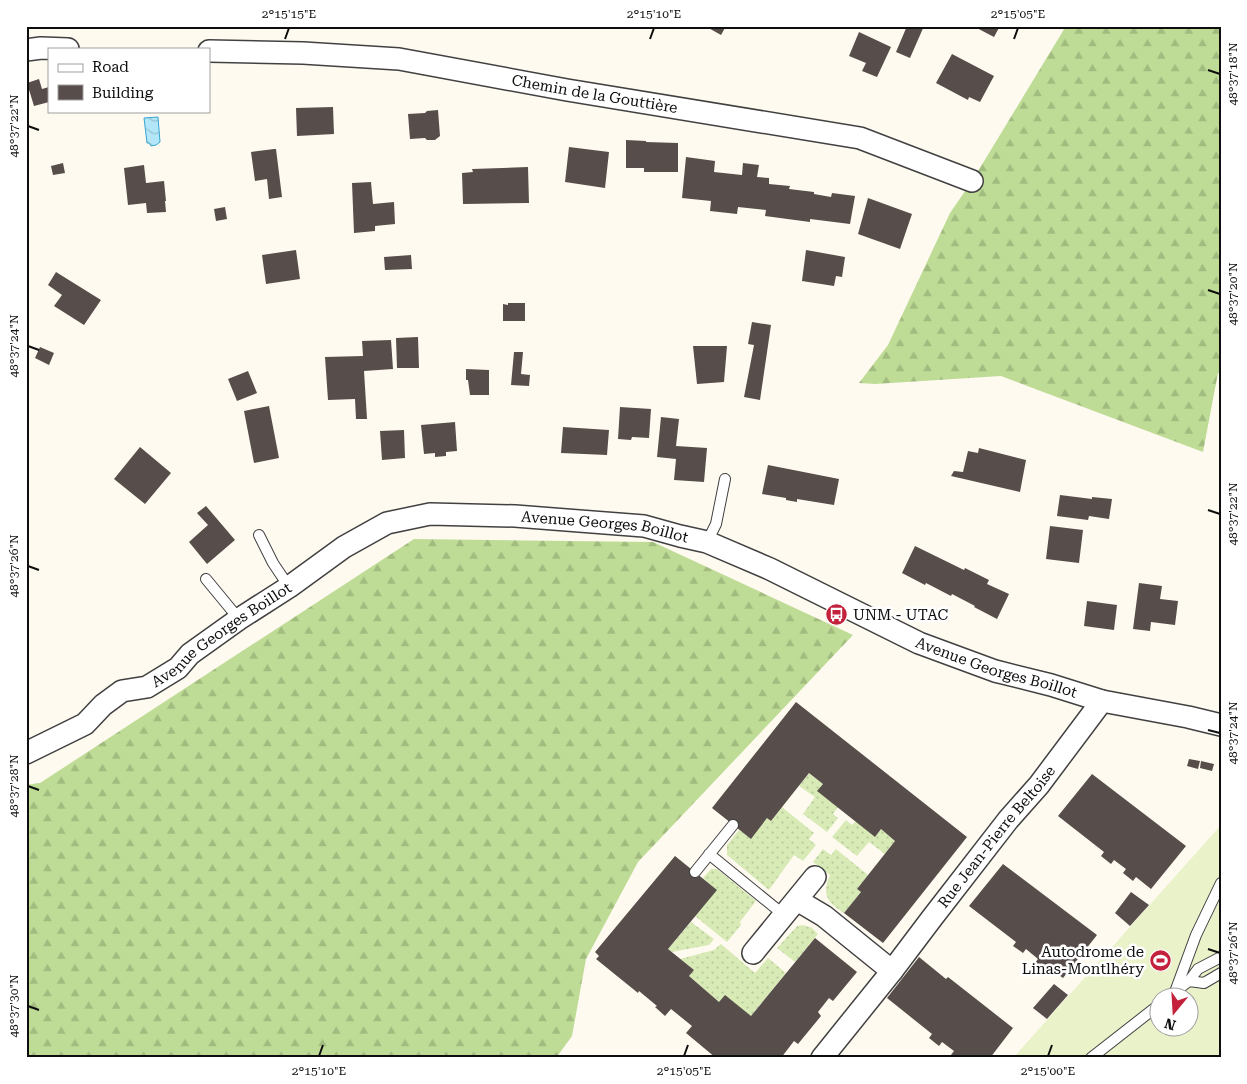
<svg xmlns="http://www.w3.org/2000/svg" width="1247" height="1084" viewBox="0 0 1247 1084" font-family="'Roboto Serif',serif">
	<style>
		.grass { fill: url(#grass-dots) }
		.forest { fill: url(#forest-firs) }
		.pitch { fill: #e9f2c9; fill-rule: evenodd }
		.water { fill: url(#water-waves); stroke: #36a6d2 }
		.building { fill: #574d4a }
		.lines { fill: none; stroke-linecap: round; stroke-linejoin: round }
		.service-casing { stroke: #414141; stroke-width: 12 }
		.minor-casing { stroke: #414141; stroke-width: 24 }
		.service { stroke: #fff; stroke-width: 10 }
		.minor { stroke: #fff; stroke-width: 21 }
		.ticks { fill: none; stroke: #0e0e0e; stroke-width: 2 }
		.labels { text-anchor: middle; stroke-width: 5; stroke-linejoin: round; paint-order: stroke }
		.street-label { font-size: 15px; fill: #0e0e0e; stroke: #fff }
		.poi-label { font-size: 15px; fill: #0e0e0e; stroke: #fff; text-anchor: start }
		.neatline { fill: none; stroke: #0e0e0e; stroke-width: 2 }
		.ticks-label { font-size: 12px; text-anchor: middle; fill: #0e0e0e }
	</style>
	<defs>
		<pattern id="grass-dots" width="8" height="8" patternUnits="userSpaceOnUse" patternTransform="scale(1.25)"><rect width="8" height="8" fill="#d8ebb7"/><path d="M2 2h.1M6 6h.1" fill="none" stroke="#b8c89c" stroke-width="1.8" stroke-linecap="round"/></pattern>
		<pattern id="forest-firs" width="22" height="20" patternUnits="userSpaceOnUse" patternTransform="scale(1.25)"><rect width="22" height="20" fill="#bedc96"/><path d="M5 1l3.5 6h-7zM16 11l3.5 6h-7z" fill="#a2bc80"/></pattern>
		<pattern id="water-waves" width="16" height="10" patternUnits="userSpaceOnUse" patternTransform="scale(1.25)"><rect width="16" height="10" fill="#b2e6f8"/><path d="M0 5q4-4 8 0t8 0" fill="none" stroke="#98c4d3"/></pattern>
	</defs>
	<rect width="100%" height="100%" fill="#fffaef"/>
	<path class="grass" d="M809,773L823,784L818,791L838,807L833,814L838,818L827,832L803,814L815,797L799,786Z
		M782,807L814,833L809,839L816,845L803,861L794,855L769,890L727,855V845L739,830L751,838L767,818L771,821Z
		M846,820L852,825L856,821L875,837L881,829L895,841L885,854L869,842L857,856L832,837Z
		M823,849L831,855L836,849L868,875L857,889L861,892L844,913C828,903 821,895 830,875L813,862Z
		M711,869H717L756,901L740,922L741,925L727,942L695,916L716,890L703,878Z
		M691,922L714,939L709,945L672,952L668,949Z
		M803,925L812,928L818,934L795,962L777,948L797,926Z
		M721,944L755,973L768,958L786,973L751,1016L719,1002L689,976L694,970L680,959L714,950Z"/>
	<path class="forest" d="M1066,26H1221V372L1218,373L1203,452L1001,376L875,384L859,383L888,345L950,213L972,181Z
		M414,539L653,542L853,635L638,862L586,959L572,1036L556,1058H26V785L40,783Z"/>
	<path class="pitch" d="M1221,825V1058H1013ZM1160,996H1190V1026H1160Z"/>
	<path class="water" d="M158,117L160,142L156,145L151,146L149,143H147L144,118Z"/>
	<path class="building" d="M705,26H726L721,35Z
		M907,26H924L910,58L896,52Z
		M973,26H1000L994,37Z
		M859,32L891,47L877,77L862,71L866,63L849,56Z
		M952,54L994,76L980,102L969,97L968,100L936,83Z
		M39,79L42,89L49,87V102L34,106L27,83Z
		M333,107L334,134L297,136L296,108Z
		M438,110L440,136L435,140H427L425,138L410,139L408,114L425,113L427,111Z
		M626,140L646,141V142L678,143V172H644V168H626Z
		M569,147L609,152L605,188L565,182Z
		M274,149H276L282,197L269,199L267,179L255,181L251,152Z
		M686,157L715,161L714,172L742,175L743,163L759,165L757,177L769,178V184L790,186L789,189L814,192V194L831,197L832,193L855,196L850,224L810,219V222L765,216L766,210L738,207L737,214L710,211L711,201L682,198Z
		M63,163L65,173L53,175L51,166Z
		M144,165L146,183L164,181L166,201H165L166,212L147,213L146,203L128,205L124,168Z
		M528,167L529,203L463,204L462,173L473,172L472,169Z
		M371,182L373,204L394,202L395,224L375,226V231L354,233L352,183Z
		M868,198L912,214L900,249L858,234Z
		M225,207L227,219L216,221L214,209Z
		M296,250L300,279L266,284L262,255Z
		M806,250L845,257L842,277L836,276L834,286L802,281Z
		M411,255L412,269L385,270L384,257Z
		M56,272L101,300L84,325L54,306L62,295L48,285Z
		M508,303H525V321H503V304L508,305Z
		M752,322L771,325L760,400L744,397L754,345L748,344Z
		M418,337L419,368H397L396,338Z
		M391,340L393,369L364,371L367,419H356L355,399L328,400L325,357L363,356L362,341Z
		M693,346H727L724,382L697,384Z
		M40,347L54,353L49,365L35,358Z
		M514,352H523L521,374L530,375L529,386L511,385Z
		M466,369L489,370V395H470L468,380H466Z
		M248,371L257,393L237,401L228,379Z
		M269,406L279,458L254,463L244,411Z
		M620,407L651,409L649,438L632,437L631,440L618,439Z
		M661,417L679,419L676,446L707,448L704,482L674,480L676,459L657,457Z
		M455,422L457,451L446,452V456L435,457V453L424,454L421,425Z
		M563,427L609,430L607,455L561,453Z
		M404,430L405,458L382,460L380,431Z
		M140,447L171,473L145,504L114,479Z
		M979,448L1026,460L1020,492L951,476L954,471L963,472L968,451L978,453Z
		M768,465L839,479L834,505L797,499V502L786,500V498L762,494Z
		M1060,495L1092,499V497L1112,499L1109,519L1089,516L1088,520L1057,516Z
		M206,506L235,540L207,564L189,542L208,525L197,513Z
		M1050,526L1083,530L1079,563L1046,559Z
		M915,546L964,570L965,568L989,580L987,584L1009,594L997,619L974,607L975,606L952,594L951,596L926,583L925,585L902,573Z
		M1139,583L1162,586L1160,599L1178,601L1175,625L1151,622L1150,631L1133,629Z
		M1087,601L1117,605L1114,630L1084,626Z
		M796,702L967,837L883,943L844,913L861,892L857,889L895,841L881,829L875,837L817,791L823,784L809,773L771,821L767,818L751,839L712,808Z
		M1189,759L1200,761L1198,769L1187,766Z
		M1201,761L1214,764L1212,771L1200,768Z
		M1092,774L1186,846L1151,889L1136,877L1133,881L1123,873L1126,869L1114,860L1111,864L1101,856L1104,852L1058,816Z
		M675,856L717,890L668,949L694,970L689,976L719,1002L725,995L751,1016L815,938L857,972L833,1001L829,998L818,1012L821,1016L798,1044L794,1041L781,1058H716L686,1033L692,1026L671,1009L665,1016L655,1007L657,1006L639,991L638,993L596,959L599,956L595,952Z
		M1003,864L1097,935L1063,978L1048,967L1045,971L1035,963L1038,959L1026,949L1023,953L1013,946L1016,942L969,906Z
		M1131,892L1149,905L1130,926L1115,913Z
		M919,957L946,979L948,977L1013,1028L990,1058H954L951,1055L954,1051L942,1042L939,1046L929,1038L932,1034L887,998Z
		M1054,984L1068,995L1047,1019L1033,1008Z"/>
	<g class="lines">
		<defs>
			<path id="service" d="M259,535L273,563L289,587
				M707,542L716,524L725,479
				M206,579L239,619
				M709,854L784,915
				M695,872L733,825
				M1189,981L1204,983L1221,973
				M1175,992L1196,935L1221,883
				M1169,996L1189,981L1198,969L1221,957
				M1091,1058L1160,1004"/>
			<g id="minor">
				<path d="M26,50L41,48L68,49"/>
				<path id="s1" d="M209,51L303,53L399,59L567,90L860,138L972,181"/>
				<path id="s2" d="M26,753L85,724L103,705L122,691L147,687L178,668L190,654L239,619L289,587L344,547L387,523L430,514L515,516L644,526L680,536L707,542L770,569L919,643L995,671L1051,685L1102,701L1188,717L1221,725"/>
				<path d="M797,900L824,916L892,971"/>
				<path d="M753,953L815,877"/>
				<path id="s3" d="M822,1058L892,971L932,918L1008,820L1039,785L1102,701"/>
			</g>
		</defs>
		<use href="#service" class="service-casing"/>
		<use href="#minor" class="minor-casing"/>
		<use href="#service" class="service"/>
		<use href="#minor" class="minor"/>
	</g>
	<path class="ticks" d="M285,39L289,28M650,39L654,28M1014,39L1018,28M1208,70L1220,74M28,126L39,130M1208,290L1220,294M28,346L39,350M1208,510L1220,514M28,566L39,570M1208,730L1220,733M28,786L39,790M1208,949L1220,953M28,1006L39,1010M319,1056L323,1045M684,1056L688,1045M1048,1056L1052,1045"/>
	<defs>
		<symbol id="bus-disc" viewBox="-11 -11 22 22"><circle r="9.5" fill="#c3213c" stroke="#fff"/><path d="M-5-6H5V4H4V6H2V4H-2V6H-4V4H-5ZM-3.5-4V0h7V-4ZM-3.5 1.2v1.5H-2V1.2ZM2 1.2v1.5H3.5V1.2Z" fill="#fff"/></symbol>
		<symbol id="stadium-disc" viewBox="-11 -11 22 22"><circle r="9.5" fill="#c3213c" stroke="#fff"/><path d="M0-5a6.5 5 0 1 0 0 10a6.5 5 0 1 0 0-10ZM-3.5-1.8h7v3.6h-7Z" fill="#fff"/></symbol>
	</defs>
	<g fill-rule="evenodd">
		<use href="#bus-disc" x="824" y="602" width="25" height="25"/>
		<use href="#stadium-disc" x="1148" y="948" width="25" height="25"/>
	</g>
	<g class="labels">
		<g class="street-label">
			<text dy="5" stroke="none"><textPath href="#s1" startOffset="389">Chemin de la Gouttière</textPath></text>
			<text dy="5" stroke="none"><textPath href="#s2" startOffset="652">Avenue Georges Boillot</textPath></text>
			<text dy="5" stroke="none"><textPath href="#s2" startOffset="232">Avenue Georges Boillot</textPath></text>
			<text dy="5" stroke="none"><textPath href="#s2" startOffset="1072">Avenue Georges Boillot</textPath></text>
			<text dy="5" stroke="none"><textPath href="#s3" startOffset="282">Rue Jean-Pierre Beltoise</textPath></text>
		</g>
		<g class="poi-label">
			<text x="853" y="620">UNM - UTAC</text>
			<text x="1144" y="957" text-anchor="end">Autodrome de<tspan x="1144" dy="17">Linas-Montlhéry</tspan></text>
		</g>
	</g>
	<rect width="1247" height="1084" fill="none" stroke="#ffffff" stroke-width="55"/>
	<rect x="48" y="48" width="162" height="65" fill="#ffffff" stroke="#9f9f9f"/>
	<rect x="58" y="64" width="25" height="8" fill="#ffffff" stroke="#9f9f9f"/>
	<text x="92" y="72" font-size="15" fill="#0e0e0e">Road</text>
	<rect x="58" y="85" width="25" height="15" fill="#574d4a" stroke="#9f9f9f"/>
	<text x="92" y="98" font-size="15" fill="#0e0e0e">Building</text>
	<g transform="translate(1174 1012) rotate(198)"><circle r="24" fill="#ffffff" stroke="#9f9f9f"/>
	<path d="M0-4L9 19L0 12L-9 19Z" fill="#c3213c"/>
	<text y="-8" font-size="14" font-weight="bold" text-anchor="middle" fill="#0e0e0e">N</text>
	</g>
	<rect x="28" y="28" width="1192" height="1028" class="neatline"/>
	<g class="ticks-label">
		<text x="289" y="18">2°15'15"E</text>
		<text x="654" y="18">2°15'10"E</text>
		<text x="1018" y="18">2°15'05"E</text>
		<text transform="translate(1233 74) rotate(-90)" y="4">48°37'18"N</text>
		<text transform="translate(14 126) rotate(-90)" y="4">48°37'22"N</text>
		<text transform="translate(1233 294) rotate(-90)" y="4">48°37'20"N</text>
		<text transform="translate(14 346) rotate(-90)" y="4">48°37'24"N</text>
		<text transform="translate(1233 514) rotate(-90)" y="4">48°37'22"N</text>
		<text transform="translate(14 566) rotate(-90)" y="4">48°37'26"N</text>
		<text transform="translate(1233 733) rotate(-90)" y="4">48°37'24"N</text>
		<text transform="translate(14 786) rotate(-90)" y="4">48°37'28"N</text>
		<text transform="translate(1233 953) rotate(-90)" y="4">48°37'26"N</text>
		<text transform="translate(14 1006) rotate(-90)" y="4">48°37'30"N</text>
		<text x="319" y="1075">2°15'10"E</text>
		<text x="684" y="1075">2°15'05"E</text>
		<text x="1048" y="1075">2°15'00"E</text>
	</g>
</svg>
